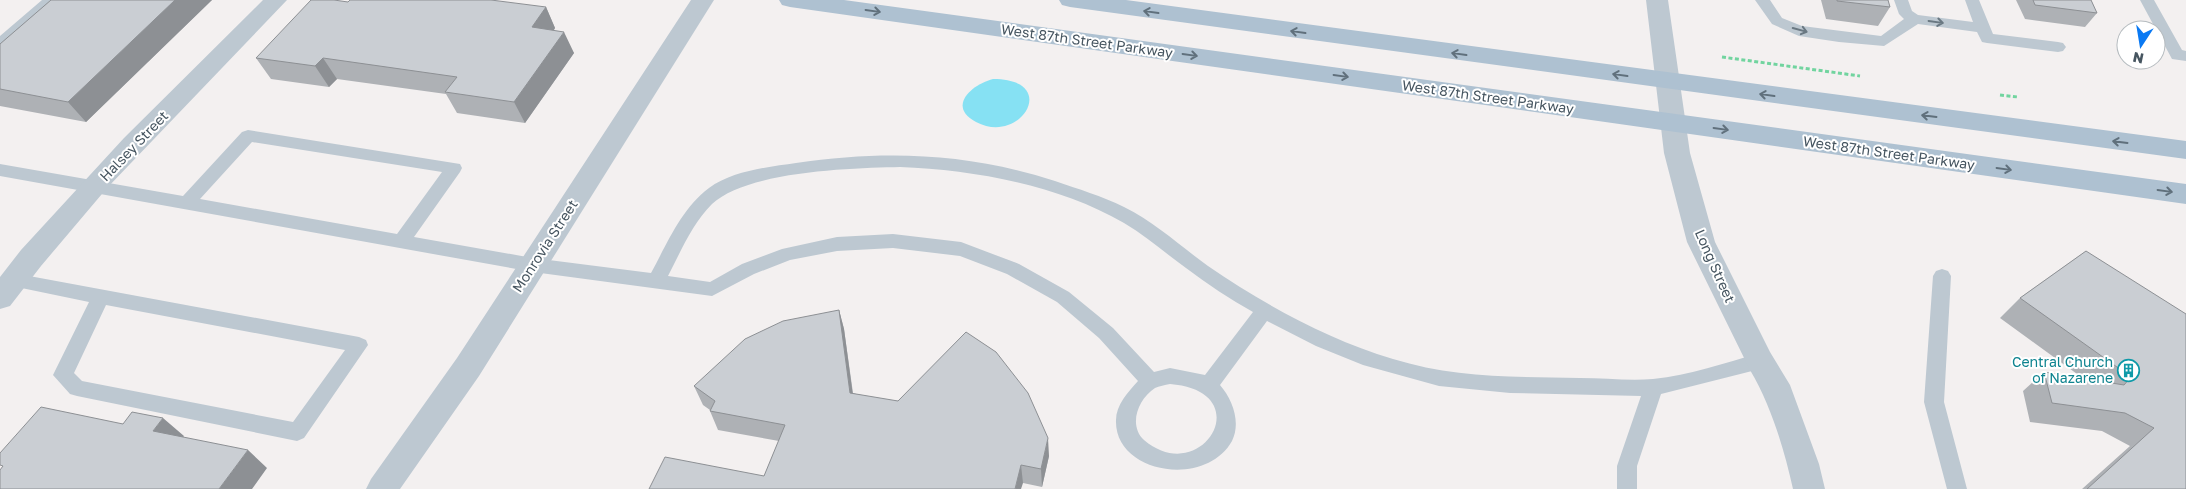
<svg xmlns="http://www.w3.org/2000/svg" width="2186" height="489" viewBox="0 0 2186 489" font-family="'Golos Text',sans-serif">
	<style>
		.water { fill: #86e1f3 }
		.lines { fill: none; stroke-linecap: round; stroke-linejoin: round }
		.path { stroke: #71d49f; stroke-width: 3; stroke-dasharray: 4 2.5; stroke-linecap: butt }
		.service { fill: #bdc8d1; fill-rule: evenodd }
		.minor { fill: #bdc8d1; fill-rule: evenodd }
		.primary { fill: #aec1d1; fill-rule: evenodd }
		.wall { fill: #aeb1b5 }
		.shaded-wall { fill: #8d9094 }
		.building { fill: #caced3; stroke: #8d9094 }
		.oneway { stroke: #60707c }
		.oneway2 { stroke: #6a7882 }
		.labels { text-anchor: middle; stroke-width: 4; stroke-linejoin: round; paint-order: stroke }
		.street-label { font-size: 14px; fill: #465560; stroke: #fff }
		.culture-label { font-size: 14px; fill: #0d838f; stroke: #fff; text-anchor: end }
	</style>
	<rect width="100%" height="100%" fill="#f3f0f0"/>
	<path class="water" d="M993,79C1061,79 1021,146 976,122C946,106 973,84 993,79Z"/>
	<g class="lines">
		<path class="path" d="M1722,57L1860,76
			M2000,95L2018,97"/>
		<path class="service" d="M42,0H58L5,48L0,49V36Z
			M1755,0H1770L1782,18L1802,26L1881,36L1904,19L1899,14L1894,0H1908L1912,11L1918,15L1973,22L1965,0H1979L1993,34L2058,42L2063,43L2066,47L2063,51L2058,52L1987,43L1982,42L1977,32L1918,24L1884,46L1839,42L1799,36L1772,24Z
			M2140,0H2154L2182,50L2186,51V61L2172,59Z
			M248,130L460,164L462,168L460,172L414,237L533,258L651,273C667,244 681,209 709,188C732,171 768,167 796,163C887,150 967,153 1055,181C1078,189 1102,196 1124,207C1155,222 1180,246 1208,266C1265,305 1327,339 1393,359C1454,378 1517,377 1580,378C1605,378 1629,381 1653,379C1690,375 1725,363 1760,353L1767,355L1769,361L1767,367L1760,369L1661,394L1637,466V489H1617V466L1641,396L1510,393L1439,386L1363,365L1316,346L1267,321L1220,385C1233,400 1241,423 1232,441C1205,489 1114,473 1116,420C1116,405 1128,392 1138,381L1099,338L1057,302L1007,274L960,256L893,248L837,251L790,260L754,274L712,296L533,272L0,176V164L183,196L242,132ZM252,142L442,172L397,234L200,199ZM900,167C975,170 1059,185 1124,223C1146,236 1165,253 1186,268C1207,284 1230,299 1253,312L1205,375L1170,368L1154,372L1113,328L1069,292L1019,264L961,242L893,234L837,237L782,249L742,264L710,282L668,276C681,251 692,224 712,204C747,171 853,168 900,167ZM1170,384C1260,391 1202,489 1144,440C1128,425 1138,399 1155,388C1159,386 1165,385 1170,384Z
			M1942,269L1948,271L1951,276L1944,402L1967,489H1947L1924,402L1933,276L1936,271Z
			M13,273L359,337L366,340L368,345L304,438L297,441L77,396L70,394L53,375L89,302L7,285L4,280L7,275ZM106,305L345,350L293,422L82,381L74,373Z"/>
		<path class="minor" d="M263,0H287L107,188L41,266L10,306L0,309V277L21,250L124,138Z
			M691,0H714L479,376L400,489H366L371,479L457,358Z
			M1646,0H1668L1690,153L1715,242L1770,352L1790,385L1819,464L1825,489H1793C1784,449 1771,405 1750,370L1687,242L1664,153Z"/>
		<path class="primary" d="M779,0H844L2186,184V204L790,7L782,5Z
			M1059,0H1126L2186,141V159L1070,7L1062,5Z"/>
	</g>
	<path class="wall" d="M51,0H212L86,122L0,106V44Z
		M1821,0H1888L1890,7L1878,26L1826,19Z
		M2016,0H2091L2097,13L2085,27L2025,19Z
		M546,7L555,28L554,30L574,53L525,123L457,113L446,94L337,79L329,87L271,79L256,58Z
		M2086,251L2186,489H2082L2130,446L2102,431L2030,422L2023,391L2044,372L2084,379L2000,318L2020,298Z
		M839,310L844,329L853,393L1049,456L1042,487L1023,483L764,476L779,441L718,430L710,411V410L703,405L694,386Z"/>
	<path class="shaded-wall" d="M175,0H212L86,122L68,102Z
		M546,7L555,28L542,48L532,27Z
		M564,32L574,53L525,123L514,102Z
		M323,58L337,79L329,87L315,66Z
		M839,310L844,329L855,411L850,393Z
		M163,418L184,436L175,449L153,431Z
		M1048,438L1049,456L1042,487L1041,469Z
		M248,450L267,468L252,489H219Z
		M1021,465L1023,483L1021,489H1015Z"/>
	<path class="building" d="M51,0H175L68,102L0,89V44Z
		M311,0H334L348,2L350,0H491L546,7L532,27L564,32L514,102L445,92L457,77L323,58L315,66L256,58Z
		M1837,0H1888L1890,7L1837,1Z
		M2033,0H2091L2097,13L2035,5Z
		M2086,251L2186,314V489H2087L2154,428L2125,413L2052,403L2044,372L2124,385L2131,377L2020,298Z
		M839,310L850,393L898,401L966,332L996,352L1028,393L1048,438L1041,469L1021,465L1015,489H649L665,457L764,476L785,425L710,411L715,401L694,386L745,339L783,321Z
		M41,407L123,424L132,412L163,418L153,431L248,450L219,489H0V470L3,466L0,465V453Z"/>
	<defs><path id="oneway-shaft" d="M-6 0H5M1.5-3L5.5 0L1.5 3" fill="none" stroke-width="1.6" stroke-linecap="round" stroke-linejoin="round" transform="scale(1.25)"/></defs>
	<g class="oneway">
		<use href="#oneway-shaft" transform="translate(873 11) rotate(8)"/>
		<use href="#oneway-shaft" transform="translate(1151 12) rotate(-172)"/>
		<use href="#oneway-shaft" transform="translate(1298 32) rotate(-172)"/>
		<use href="#oneway-shaft" transform="translate(1459 54) rotate(-172)"/>
		<use href="#oneway-shaft" transform="translate(1190 55) rotate(8)"/>
		<use href="#oneway-shaft" transform="translate(1620 75) rotate(-172)"/>
		<use href="#oneway-shaft" transform="translate(1341 76) rotate(8)"/>
		<use href="#oneway-shaft" transform="translate(1767 95) rotate(-172)"/>
		<use href="#oneway-shaft" transform="translate(1929 116) rotate(-173)"/>
		<use href="#oneway-shaft" transform="translate(1721 129) rotate(8)"/>
		<use href="#oneway-shaft" transform="translate(2120 142) rotate(-173)"/>
		<use href="#oneway-shaft" transform="translate(2004 169) rotate(8)"/>
		<use href="#oneway-shaft" transform="translate(2165 191) rotate(8)"/>
	</g>
	<g class="oneway2">
		<use href="#oneway-shaft" transform="translate(1936 22) rotate(8)"/>
		<use href="#oneway-shaft" transform="translate(1800 30) rotate(15)"/>
	</g>
	<defs>
		<symbol id="building-ring" viewBox="-11 -11 22 22"><circle r="9.5" fill="#fff" stroke="#0f9aa8" stroke-width="1.5"/><path d="M-4-6H4V6H1V3H-1V6H-4ZM-2.5-4.3h1.7v1.8h-1.7ZM.8-4.3h1.7v1.8H.8ZM-2.5-1h1.7V.8h-1.7ZM.8-1h1.7V.8H.8Z" fill="#0f9aa8"/></symbol>
	</defs>
	<g fill-rule="evenodd">
		<use href="#building-ring" x="2116" y="358" width="25" height="25"/>
	</g>
	<g class="labels">
		<g class="street-label">
			<text transform="translate(1087 41) rotate(8)" y="5">West 87th Street Parkway</text>
			<text transform="translate(1488 97) rotate(8)" y="5">West 87th Street Parkway</text>
			<text transform="translate(134 146) rotate(-46)" y="5">Halsey Street</text>
			<text transform="translate(1889 153) rotate(8)" y="5">West 87th Street Parkway</text>
			<text transform="translate(545 246) rotate(-57)" y="5">Monrovia Street</text>
			<text transform="translate(1715 266) rotate(66)" y="5">Long Street</text>
		</g>
		<g class="culture-label">
			<text x="2113" y="367">Central Church<tspan x="2113" dy="16">of Nazarene</tspan></text>
		</g>
	</g>
	<g transform="translate(2141 45) rotate(192)"><circle r="24" fill="#ffffff" stroke="#b5bbbf"/>
	<path d="M0-4L9 19L0 12L-9 19Z" fill="#0a79f3"/>
	<text y="-8" font-size="14" font-weight="bold" text-anchor="middle" fill="#465560">N</text>
	</g>
</svg>
